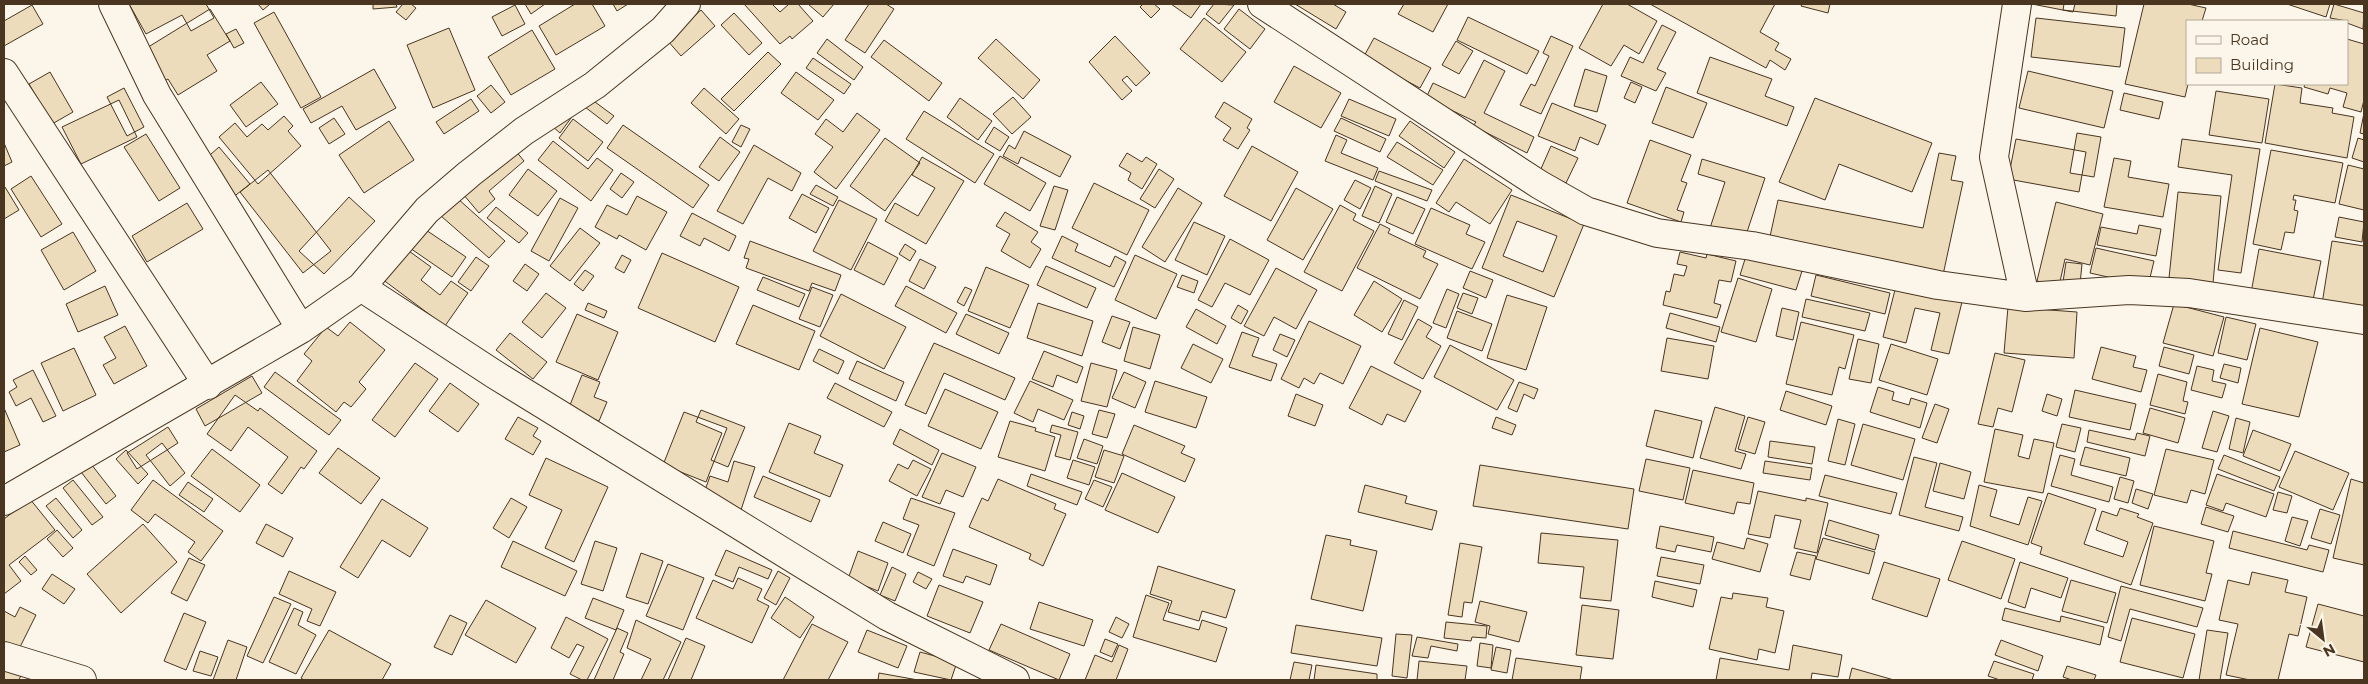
<svg xmlns="http://www.w3.org/2000/svg" width="2368" height="684" viewBox="0 0 2368 684" font-family="Montserrat,sans-serif">
	<style>
		.building { fill: #ecdcbc; stroke: #4a3520; fill-rule: evenodd }
		.lines { fill: none; stroke-linecap: round; stroke-linejoin: round }
		.minor-casing { stroke: #4a3520; stroke-width: 30 }
		.minor { stroke: #fbf6e9; stroke-width: 28 }
	</style>
	<rect width="100%" height="100%" fill="#fbf6e9"/>
	<path class="building" d="M129,4H206L214,18L191,31L182,15L146,34Z
		M258,4H270L263,10Z
		M373,4H396L397,7L373,9Z
		M403,4H411L416,8L406,20L396,12Z
		M525,4H545L531,14Z
		M575,4H592L605,26L556,55L539,26Z
		M613,4H628L617,11Z
		M744,4H772L780,12L789,4H798L813,21L792,39L790,36L780,44Z
		M808,4H834L823,17Z
		M869,4H886L894,9L865,53L845,40Z
		M1143,4H1154L1160,9L1151,18L1140,7Z
		M1171,4H1201L1191,18Z
		M1214,4L1234,5L1219,24L1206,14Z
		M1295,4H1333L1346,12L1336,29Z
		M1404,4H1448L1433,32L1398,14Z
		M1603,4H1627L1657,21L1639,54L1624,45L1611,66L1579,48Z
		M1650,4H1775L1760,32L1779,43L1775,50L1791,59L1785,70L1770,60L1766,68Z
		M1802,4H1830L1828,13L1801,6Z
		M2032,4H2075L2073,12Z
		M2064,4H2117L2116,16L2063,10Z
		M2144,4H2188L2206,8L2202,21H2187V84H2188L2185,97L2125,84Z
		M2287,4H2330L2326,17Z
		M2334,4L2364,13L2363,29L2347,23V21L2330,18Z
		M32,5L43,24L4,46V21Z
		M515,5L525,24L502,36L492,17Z
		M210,9L230,41L207,55L217,71L178,95L168,79L164,81L145,49Z
		M1239,9L1265,29L1250,49L1224,29Z
		M701,10L715,26L681,56L667,40Z
		M274,12L321,97L301,108L254,23Z
		M734,13L762,43L749,55L721,25Z
		M1468,17L1539,51L1527,74L1457,40Z
		M1204,18L1246,52L1222,82L1180,49Z
		M2036,18L2125,28L2120,67L2031,57Z
		M1662,25L1676,32L1657,69L1666,73L1656,91L1621,76L1630,57L1643,63Z
		M449,28L475,90L433,108L407,45Z
		M236,29L244,43L234,48L226,34Z
		M532,30L555,69L511,95L488,57Z
		M1115,36L1150,73L1136,86L1127,76L1122,80L1132,91L1122,100L1089,62Z
		M1551,36L1573,46L1541,114L1520,105L1531,84L1535,86L1549,56L1543,53Z
		M1374,38L1431,68L1420,88L1363,58Z
		M827,39L863,67L854,80L817,53Z
		M996,39L1040,80L1023,99L978,58Z
		M2347,39L2364,44V100L2361,112L2343,107L2347,93L2330,88L2328,94L2304,87L2305,84H2302H2347Z
		M884,40L942,83L929,101L871,57Z
		M1456,41L1473,51L1459,74L1442,65Z
		M768,52L781,64L734,111L721,99Z
		M1710,57L1772,79L1765,96L1794,107L1787,126L1697,93Z
		M813,58L851,84L844,94L806,68Z
		M1484,60L1505,71L1484,113L1534,137L1527,153L1473,126L1476,122L1426,98L1433,83L1465,98Z
		M1294,66L1341,93L1321,128L1274,102Z
		M374,69L396,108L356,130L342,106L311,123L303,109Z
		M1585,69L1607,76L1597,112L1574,106Z
		M2028,71L2113,91L2104,128L2019,108Z
		M50,72L73,112L52,124L29,84Z
		M796,72L834,100L818,120L781,93Z
		M261,82L278,104L246,127L230,105Z
		M1631,82L1642,87L1635,103L1624,98Z
		M2275,84L2302,88L2300,103L2333,108L2332,113L2354,117L2347,158L2265,143Z
		M491,85L505,102L491,113L477,96Z
		M1666,87L1707,103L1693,138L1652,123Z
		M124,88L144,127L127,136L107,97Z
		M704,88L739,119L726,134L691,103Z
		M2216,91L2269,99L2262,143L2209,135Z
		M2124,93L2163,102L2159,119L2120,110Z
		M1013,97L1031,117L1012,134L993,114Z
		M960,98L992,121L978,140L947,117Z
		M1815,98L1932,143L1912,192L1839,164L1825,200L1779,182Z
		M471,99L479,111L444,134L436,122Z
		M591,99L614,116L607,124L585,107Z
		M1349,99L1396,119L1389,136L1341,116Z
		M119,100L137,137L81,164L62,127Z
		M1224,102L1252,119L1247,128L1250,130L1238,149L1223,140L1231,128L1215,117Z
		M1552,103L1606,125L1598,145L1580,137L1575,151L1538,136Z
		M924,111L994,154L975,183L906,139Z
		M857,113L880,130L836,189L814,172L833,147L815,134L826,119L843,132Z
		M2364,113V134L2360,133Z
		M574,114L560,133L552,126Z
		M284,116L293,126L288,131L301,146L258,184L219,137L235,123L247,137L262,124L268,130Z
		M334,118L345,134L329,144L319,128Z
		M1341,118L1386,139L1380,152L1334,131Z
		M573,119L603,142L588,161L559,138Z
		M389,121L414,160L364,193L339,155Z
		M1410,121L1455,152L1444,168L1399,136Z
		M623,125L709,185L693,208L607,148Z
		M741,125L750,129L741,147L732,142Z
		M994,127L1009,137L1000,151L985,142Z
		M1024,131L1071,156L1060,177L1021,157L1018,164L1003,156L1009,145L1015,149Z
		M2077,133L2101,137L2094,177L2070,173Z
		M146,134L180,188L159,201L124,147Z
		M1336,135L1347,140L1341,153L1378,168L1373,180L1325,161Z
		M720,137L740,152L719,181L699,167Z
		M885,138L920,163L885,211L850,186Z
		M2358,138L2364,140V162L2352,158Z
		M2016,139L2086,152L2079,192L2008,179Z
		M2182,139L2260,149L2241,273L2218,270L2232,175L2178,167Z
		M1650,140L1691,155L1681,181L1687,183L1677,210L1684,212L1681,222L1627,203Z
		M553,141L588,169L597,158L613,170L591,201L538,160Z
		M1397,142L1443,170L1433,185L1387,157Z
		M4,143L12,162L4,166Z
		M510,144L524,161L489,191L495,199L479,213L458,188Z
		M754,145L801,173L792,191L768,178L743,224L717,211Z
		M1252,146L1298,172L1271,221L1224,196Z
		M1551,146L1578,158L1566,183L1540,171Z
		M219,147L250,184L232,198L202,162Z
		M2271,150L2343,163L2335,203L2294,195L2293,200H2296L2294,210L2298,211L2294,233L2285,232L2281,250L2253,244Z
		M1127,153L1142,162L1146,157L1157,164L1142,189L1128,180L1131,173L1119,166Z
		M1939,153L1956,156L1951,180L1963,182L1943,275L1769,241L1778,200L1923,228Z
		M1000,156L1046,183L1030,211L984,184Z
		M922,157L964,181L926,244L885,221L895,203L918,216L935,188L912,175Z
		M2114,158L2131,161L2128,177L2169,184L2163,217L2104,207Z
		M1464,159L1512,190L1490,224L1456,202L1449,212L1436,203Z
		M1702,159L1765,178L1745,238L1710,228L1725,182L1698,174Z
		M2348,165L2364,169V210L2339,204Z
		M528,169L557,191L538,216L509,195Z
		M1159,169L1174,179L1155,208L1140,199Z
		M268,170L331,251L303,273L240,192Z
		M1379,171L1432,190L1427,201L1375,181Z
		M621,173L634,182L622,198L610,189Z
		M31,176L62,224L41,237L11,189Z
		M1355,180L1371,188L1360,209L1344,200Z
		M1094,183L1149,210L1127,255L1072,228Z
		M816,185L838,197L833,206L810,194Z
		M1054,186L1068,190L1055,230L1040,226Z
		M1375,186L1392,194L1379,223L1362,216Z
		M5,187L19,210L4,219V188Z
		M1178,188L1202,203L1165,262L1142,247Z
		M1296,188L1333,209L1303,260L1267,240Z
		M2178,192L2221,196L2213,283L2169,278Z
		M802,194L829,208L816,233L789,218Z
		M1511,195L1584,224L1554,297L1482,268ZM1517,221L1557,236L1543,272L1503,256Z
		M637,196L667,212L646,250L619,235L617,239L595,227L607,205L627,215Z
		M349,197L375,221L324,274L299,251Z
		M1397,197L1425,209L1413,234L1386,222Z
		M457,198L505,241L489,258L441,216Z
		M560,198L578,208L549,261L531,251Z
		M839,200L877,219L851,270L813,251Z
		M2056,202L2103,214L2090,265L2065,259L2059,286L2037,281Z
		M187,203L203,229L147,262L132,236Z
		M1340,205L1356,214L1353,220L1374,231L1342,291L1304,272Z
		M496,207L528,233L519,243L487,218Z
		M1431,208L1470,225L1466,234L1485,242L1472,269L1415,244Z
		M1005,212L1038,232L1031,242L1041,249L1030,268L1001,251L1010,234L996,226Z
		M692,213L736,236L729,251L704,238L700,246L680,236Z
		M2339,217L2364,222L2362,242L2335,237Z
		M1194,222L1225,236L1207,275L1175,260Z
		M1380,224L1390,229L1388,233L1426,251L1423,257L1438,264L1420,299L1357,268Z
		M2139,225L2161,229L2156,256L2097,245L2101,227L2137,234Z
		M420,226L466,257L452,277L407,246Z
		M580,228L600,243L570,281L550,266Z
		M73,232L96,271L64,290L41,250Z
		M1062,236L1078,244L1075,251L1110,267L1115,256L1126,262L1114,287L1052,258Z
		M1230,239L1269,260L1250,295L1225,283L1212,307L1198,300Z
		M750,241L841,275L835,291L812,283L809,291L746,268L749,259L744,258Z
		M2332,241L2364,246V311L2322,304Z
		M868,242L898,258L884,285L854,270Z
		M905,244L916,251L910,261L899,254Z
		M402,246L431,267L421,280L440,295L451,281L468,293L445,326L378,276Z
		M2096,248L2154,261L2148,286L2090,273Z
		M2259,249L2321,261L2312,305L2251,293Z
		M1680,252L1706,258L1707,254L1736,261L1731,282L1719,280L1714,303L1721,305L1717,318L1663,305L1666,291L1670,292L1674,274L1684,276L1687,266L1677,264Z
		M662,253L739,287L715,342L638,308Z
		M622,255L631,260L624,273L615,268Z
		M1135,255L1177,274L1156,319L1115,300Z
		M1746,256L1802,271L1796,290L1740,275Z
		M476,257L489,266L471,291L458,282Z
		M920,259L936,267L924,289L909,281Z
		M2066,262L2082,264L2080,284L2063,282Z
		M525,264L539,274L527,291L513,281Z
		M1046,266L1096,288L1087,308L1037,285Z
		M986,267L1029,285L1010,328L968,311Z
		M1276,268L1317,290L1296,329L1274,317L1264,336L1244,326Z
		M585,270L594,276L583,291L574,284Z
		M1470,271L1493,280L1486,298L1463,288Z
		M1182,275L1198,281L1194,293L1177,287Z
		M1816,275L1890,293L1885,314L1811,296Z
		M763,277L805,294L799,307L757,290Z
		M1738,278L1772,289L1756,342L1721,332Z
		M1374,281L1402,299L1382,332L1354,315Z
		M1897,282L1963,298L1949,354L1931,350L1940,313L1915,308L1906,343L1883,337Z
		M105,286L118,315L78,332L66,304Z
		M906,286L957,313L946,333L895,306Z
		M812,287L833,295L820,327L799,319Z
		M965,287L972,290L964,306L957,302Z
		M1447,289L1459,294L1446,328L1433,323Z
		M546,293L566,308L542,338L522,322Z
		M1463,293L1478,298L1472,314L1457,308Z
		M841,294L906,327L884,369L820,336Z
		M1507,295L1547,307L1526,370L1487,358Z
		M1806,299L1870,313L1865,331L1802,317Z
		M1404,300L1418,307L1402,340L1388,334Z
		M588,303L607,311L604,318L585,310Z
		M1038,303L1093,321L1082,356L1027,338Z
		M2174,304L2224,317L2213,356L2163,343Z
		M753,305L815,331L799,370L736,344Z
		M1238,305L1248,311L1241,324L1231,318Z
		M2008,307L2077,312L2074,358L2004,353Z
		M1782,308L1799,312L1793,340L1776,336Z
		M1196,309L1226,326L1217,344L1186,327Z
		M1457,311L1492,324L1482,351L1447,338Z
		M1670,313L1720,327L1716,342L1666,328Z
		M577,314L618,332L598,380L556,362Z
		M966,314L1009,333L999,354L956,334Z
		M1112,316L1130,322L1120,349L1102,342Z
		M2226,317L2256,324L2247,360L2218,353Z
		M1418,319L1432,327L1426,337L1441,346L1423,379L1394,363Z
		M1309,321L1361,346L1343,384L1320,373L1314,384L1304,378L1299,388L1281,379Z
		M350,322L385,350L359,382L366,389L351,407L344,402L336,412L297,381L312,361L304,354L326,327L338,336Z
		M1801,322L1854,335L1845,369L1839,367L1832,395L1786,384Z
		M125,326L147,366L114,384L103,365L116,358L104,337Z
		M1133,327L1160,335L1150,369L1124,361Z
		M2260,328L2318,342L2299,417L2242,404Z
		M1242,332L1259,338L1252,356L1277,364L1271,381L1229,367Z
		M510,333L547,362L533,379L496,350Z
		M1280,334L1295,340L1287,357L1273,350Z
		M1667,338L1714,346L1708,379L1661,371Z
		M1858,339L1879,344L1871,383L1849,379Z
		M934,343L1015,378L1005,400L944,373L926,414L905,405Z
		M1193,344L1223,359L1211,383L1181,368Z
		M1891,344L1938,359L1927,395L1879,380Z
		M1450,345L1514,380L1497,410L1434,377Z
		M2101,347L2136,356L2133,367L2147,370L2141,392L2092,379Z
		M2164,347L2194,355L2189,374L2159,366Z
		M74,348L96,395L63,411L41,363Z
		M819,349L844,361L838,374L813,361Z
		M1044,351L1083,367L1077,383L1057,375L1053,387L1032,379Z
		M1995,353L2025,360L2012,412L1998,408L1993,427L1978,424Z
		M857,361L904,382L896,401L849,379Z
		M415,363L438,379L395,437L372,420Z
		M1091,363L1117,370L1107,407L1081,401Z
		M2224,364L2241,368L2238,383L2220,378Z
		M1371,366L1421,391L1405,422L1387,414L1382,425L1349,408Z
		M2197,366L2214,370L2212,381L2226,384L2222,398L2191,390Z
		M33,370L56,416L43,422L31,398L16,406L9,392L17,387L13,380Z
		M275,372L341,420L329,435L264,387Z
		M1124,372L1146,382L1135,408L1112,398Z
		M2158,374L2187,382L2183,401L2188,402L2185,414L2150,405Z
		M582,375L600,382L594,397L607,402L599,421L568,410Z
		M252,376L262,393L205,426L196,409Z
		M1030,381L1073,400L1064,420L1038,409L1033,422L1014,413Z
		M1155,381L1207,397L1196,428L1145,412Z
		M1519,382L1538,389L1534,399L1524,394L1517,412L1508,408Z
		M450,383L479,404L458,432L429,411Z
		M835,383L892,412L884,427L827,398Z
		M1878,387L1894,392L1892,400L1909,405L1911,398L1927,403L1920,428L1870,412Z
		M945,389L998,412L981,449L928,426Z
		M2075,390L2136,404L2130,430L2069,417Z
		M1786,391L1832,406L1826,425L1780,410Z
		M1296,394L1323,405L1315,426L1288,416Z
		M2047,394L2062,399L2057,416L2042,411Z
		M235,395L258,411L260,408L317,451L304,469L301,467L282,494L268,484L288,457L248,427L231,451L207,434Z
		M1935,404L1949,409L1937,443L1922,438Z
		M1715,407L1745,416L1735,451L1746,454L1741,469L1700,458Z
		M4,408L20,445L4,452Z
		M2150,408L2185,418L2178,443L2143,433Z
		M701,410L745,427L728,467L711,460L722,433L696,422Z
		M1099,410L1115,414L1107,438L1092,434Z
		M1655,410L1702,421L1693,458L1646,446Z
		M2213,411L2229,416L2217,452L2202,448Z
		M684,412L727,428L706,482L663,465Z
		M1072,412L1084,416L1080,429L1068,425Z
		M518,417L538,428L533,436L541,441L533,455L505,439Z
		M1496,417L1516,425L1512,435L1492,428Z
		M1748,417L1765,422L1755,454L1738,449Z
		M2236,418L2250,422L2243,453L2229,449Z
		M1838,419L1855,424L1845,465L1828,461Z
		M1010,421L1036,428L1035,431L1055,437L1045,471L998,457Z
		M789,423L821,436L814,453L843,465L830,497L769,472Z
		M1863,424L1915,439L1903,480L1851,465Z
		M2062,424L2081,428L2075,452L2056,447Z
		M1052,425L1078,432L1070,460L1055,456L1061,435L1050,432Z
		M1134,425L1185,446L1181,453L1195,459L1185,482L1122,454Z
		M168,427L178,443L137,469L127,453Z
		M900,429L939,450L932,465L893,444Z
		M1995,429L2023,435L2018,456L2029,459L2034,439L2054,443L2043,493L1984,482Z
		M2089,430L2135,440L2137,433L2150,436L2145,456L2087,442Z
		M2253,430L2291,444L2280,471L2243,456Z
		M1084,439L1103,446L1097,464L1077,458Z
		M1770,441L1815,447L1812,464L1768,457Z
		M162,443L185,473L170,486L146,455Z
		M2085,447L2130,458L2126,476L2080,465Z
		M338,448L380,478L361,504L319,473Z
		M212,449L260,485L240,512L191,476Z
		M2166,449L2214,460L2205,494L2191,490L2187,503L2154,495Z
		M126,450L148,474L138,484L116,459Z
		M1104,450L1124,456L1114,483L1095,477Z
		M2295,451L2349,473L2333,510L2279,487Z
		M942,453L976,467L963,497L946,490L940,504L922,497Z
		M2060,455L2075,459L2071,475L2113,487L2109,502L2051,486Z
		M2224,455L2280,477L2274,491L2218,469Z
		M1914,457L1937,463L1925,507L1963,517L1959,531L1899,515Z
		M546,458L608,487L574,562L545,548L562,510L529,495Z
		M1646,459L1690,468L1683,500L1639,491Z
		M913,460L931,469L917,496L889,481L898,464L908,469Z
		M1073,460L1095,467L1089,485L1067,478Z
		M734,461L755,467L741,510L702,499L710,476L728,482Z
		M1765,461L1812,468L1810,480L1763,473Z
		M1940,463L1971,472L1964,499L1933,491Z
		M91,464L116,496L106,504L81,472Z
		M1480,465L1634,489L1628,529L1473,506Z
		M1693,470L1754,483L1750,504L1737,502L1734,514L1685,503Z
		M1122,473L1175,497L1158,533L1105,510Z
		M1031,474L1082,492L1077,505L1027,486Z
		M2217,474L2274,494L2266,517L2226,503L2223,511L2206,505Z
		M1825,475L1897,493L1891,514L1819,496Z
		M763,476L820,500L811,522L754,497Z
		M2120,477L2134,481L2128,503L2114,499Z
		M998,479L1056,504L1054,509L1066,514L1043,566L1029,559L1031,554L969,527L982,498L988,501Z
		M2351,479L2364,483V565L2333,558Z
		M73,480L103,517L92,525L63,488Z
		M153,480L223,531L201,561L188,552L195,542L155,514L148,523L131,510Z
		M1094,480L1112,487L1103,507L1085,499Z
		M188,482L213,499L204,512L179,495Z
		M1365,485L1407,496L1405,503L1437,511L1432,530L1358,512Z
		M1979,485L1997,490L1990,516L2019,525L2028,497L2042,501L2028,545L1970,526Z
		M2136,489L2153,494L2148,509L2132,503Z
		M1758,491L1806,501V498L1828,503L1817,553L1794,548L1801,520L1775,515L1770,538L1748,534Z
		M2278,492L2292,496L2287,513L2273,510Z
		M2048,493L2096,509L2084,544L2123,557L2128,542L2096,530L2102,511L2117,516L2120,508L2139,514L2137,517L2153,523L2131,585L2040,554L2042,547L2031,543Z
		M56,498L82,530L73,538L46,506Z
		M511,498L527,507L509,538L493,528Z
		M911,498L955,513L934,566L907,555L919,525L903,519Z
		M30,499L55,530L9,565L21,581L4,594V519Z
		M382,499L428,528L410,557L382,540L358,578L340,567Z
		M2206,507L2234,516L2228,532L2201,524Z
		M2320,509L2340,515L2331,544L2311,538Z
		M2292,517L2308,521L2300,546L2285,541Z
		M1829,520L1879,535L1875,550L1825,535Z
		M883,522L911,534L903,553L875,541Z
		M143,524L177,562L121,613L87,574Z
		M266,524L293,538L283,557L256,543Z
		M1660,526L1714,537L1711,552L1677,545L1675,552L1656,548Z
		M2154,526L2214,541L2206,573L2212,574L2205,601L2140,585Z
		M57,530L73,548L63,557L47,539Z
		M2233,531L2307,550L2309,545L2329,550L2323,572L2229,548Z
		M1541,533L1618,540L1611,601L1580,598L1584,567L1538,563Z
		M1326,535L1351,540L1350,545L1377,551L1363,611L1311,599Z
		M1747,538L1768,544L1760,572L1712,559L1717,542L1744,549Z
		M1823,538L1875,552L1869,574L1816,559Z
		M513,541L577,571L565,596L501,567Z
		M595,541L617,548L603,591L581,584Z
		M1962,541L2015,559L2001,599L1948,580Z
		M1460,543L1482,547L1472,603L1464,602L1462,617L1448,615Z
		M953,549L997,565L990,585L966,576L963,583L943,576Z
		M726,550L772,570L768,579L739,567L733,582L715,575Z
		M858,551L888,563L878,591L848,579Z
		M1797,552L1816,556L1810,580L1790,575Z
		M641,553L663,561L648,604L626,597Z
		M25,556L37,570L31,575L19,562Z
		M1661,557L1704,565L1700,584L1657,576Z
		M189,558L205,565L187,601L171,593Z
		M1884,562L1940,579L1927,617L1872,599Z
		M2020,562L2068,578L2061,598L2031,588L2025,608L2008,602Z
		M668,564L704,578L683,630L646,616Z
		M1158,566L1235,590L1226,618L1202,611L1199,621L1168,612L1172,601L1150,594Z
		M892,567L906,574L895,601L880,595Z
		M289,571L336,592L320,626L307,621L312,609L279,594Z
		M778,571L790,578L776,605L764,598Z
		M918,572L932,579L926,589L913,582Z
		M2252,572L2288,580L2285,592L2307,597L2298,636L2289,634L2278,680H2250L2226,675L2238,624L2219,620L2228,580L2249,585Z
		M52,574L75,589L64,604L42,589Z
		M738,578L762,589L757,600L769,606L752,643L696,618L713,580L733,589Z
		M2071,580L2116,593L2107,623L2062,611Z
		M1655,581L1697,590L1693,607L1652,597Z
		M939,585L983,602L970,633L927,616Z
		M2121,586L2203,608L2197,627L2130,609L2121,641L2108,637Z
		M1733,593L1768,598L1766,607L1784,611L1775,653L1759,649L1757,660L1709,649L1721,597L1732,599Z
		M1146,595L1169,603L1163,620L1199,630L1202,620L1227,628L1216,662L1133,637Z
		M274,597L291,604L263,663L247,656Z
		M785,597L814,617L800,638L771,618Z
		M593,598L624,610L616,630L585,618Z
		M486,600L536,628L516,663L465,635Z
		M1480,601L1527,612L1519,642L1488,634L1490,626L1475,622Z
		M1039,602L1093,620L1084,646L1030,629Z
		M2318,604L2364,616V662L2306,647Z
		M1582,605L1619,610L1613,659L1576,655Z
		M20,607L36,615L16,655L4,650V611L15,617Z
		M294,608L303,612L298,625L316,635L296,674L269,662Z
		M2005,608L2060,622L2061,616L2104,627L2100,645L2002,620Z
		M184,613L206,622L186,670L164,661Z
		M450,615L467,623L452,655L434,647Z
		M566,617L608,639L587,680H582L570,674L584,647L577,644L569,658L551,648Z
		M1116,617L1129,624L1122,638L1109,632Z
		M2132,618L2195,634L2183,678L2120,662Z
		M636,620L681,642L663,680H641L651,659L627,648Z
		M1446,622L1487,626L1486,638L1472,637L1471,641L1444,638Z
		M812,624L848,642L828,680H783Z
		M1001,624L1070,654L1059,680L989,650Z
		M1296,625L1382,638L1377,666L1291,653Z
		M617,628L628,633L620,652L624,654L613,680H594Z
		M329,630L391,664L382,680H304L301,678Z
		M867,630L907,646L898,668L858,652Z
		M2207,630L2228,633L2220,680H2199Z
		M1396,634L1412,635L1407,678L1392,676Z
		M1417,637L1458,644L1457,651L1431,646L1428,658L1412,656Z
		M686,638L705,646L691,680H668Z
		M1105,639L1118,644L1112,657L1100,652Z
		M228,640L247,647L236,680H213Z
		M2001,640L2043,656L2038,671L1995,655Z
		M1480,643L1493,645L1491,668L1477,666Z
		M1119,645L1128,649L1116,680H1085L1095,655L1112,662Z
		M1793,645L1842,655L1838,677L1812,673L1811,680H1716L1720,658L1789,670Z
		M1496,647L1511,650L1507,673L1491,670Z
		M200,651L218,657L211,676L193,671Z
		M920,652L957,662L951,680L914,672Z
		M1516,658L1582,667L1580,680H1512Z
		M1419,661L1467,666L1465,680H1417Z
		M1994,661L2034,674L2032,680H2000L1988,676Z
		M1294,662L1312,665L1309,680H1290Z
		M1316,665L1377,674V680H1314Z
		M4,666L22,673L19,680H4Z
		M2067,666L2096,675L2094,680H2072L2063,677Z
		M1852,668L1894,680H1849Z
		M879,673L918,680H878Z"/>
	<g class="lines">
		<defs>
			<path id="minor" d="M113,4L157,95L301,329
				M1262,4L1540,185L1586,211L1657,233L1752,246L1938,285L2025,297L2129,290L2189,293L2364,320
				M2017,4L1994,157L2025,297
				M4,73L208,385
				M361,287L494,374L887,616L1015,680
				M4,501L301,329L361,287L427,210L469,174L524,131L595,85L663,30L686,4
				M4,656L82,680"/>
		</defs>
		<use href="#minor" class="minor-casing"/>
		<use href="#minor" class="minor"/>
	</g>
	<rect width="2368" height="684" fill="none" stroke="#4a3520" stroke-width="10"/>
	<rect x="2186" y="20" width="162" height="65" fill="#fbf6e9" stroke="#b4a999"/>
	<rect x="2196" y="36" width="25" height="8" fill="#fbf6e9" stroke="#b4a999"/>
	<text x="2230" y="45" font-size="15" fill="#4a3520">Road</text>
	<rect x="2196" y="58" width="25" height="15" fill="#ecdcbc" stroke="#b4a999"/>
	<text x="2230" y="70" font-size="15" fill="#4a3520">Building</text>
	<g transform="translate(2323 639) rotate(151)" stroke="#fbf6e9" stroke-width="4" paint-order="stroke">
	<path d="M0-4L9 19L0 12L-9 19Z" fill="#4a3520"/>
	<text y="-8" font-size="14" font-weight="bold" text-anchor="middle" fill="#4a3520">N</text>
	</g>
</svg>
